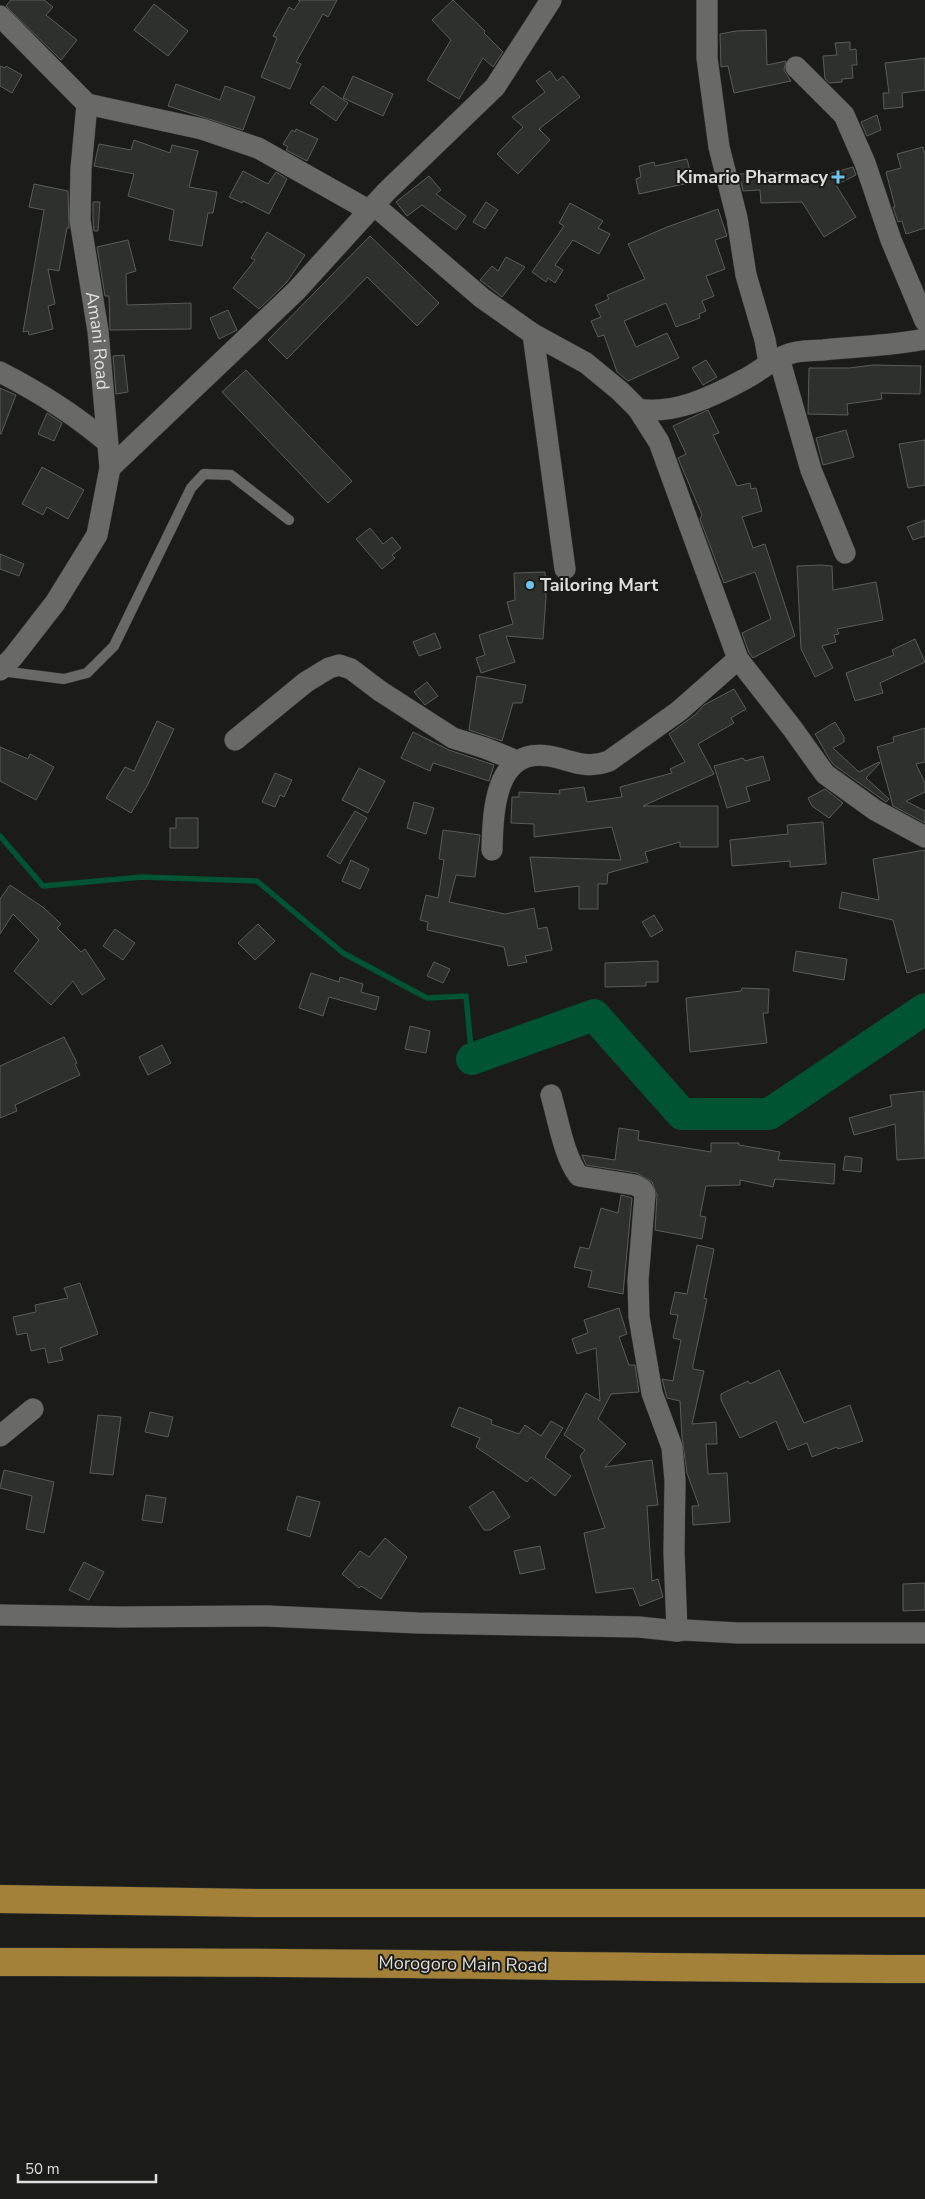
<svg xmlns="http://www.w3.org/2000/svg" width="925" height="2199" viewBox="0 0 925 2199" font-family="'Nunito Sans',sans-serif">
	<style>
		.lines { fill: none; stroke-linecap: round; stroke-linejoin: round }
		.stream { stroke: #005432; stroke-width: 5.5 }
		.river { stroke: #005432; stroke-width: 32 }
		.building { fill: #2e302c; stroke: #5a5c58 }
		.lane-casing { stroke: #363634; stroke-width: 11 }
		.street-casing { stroke: #363634; stroke-width: 22 }
		.highway-casing { stroke: #363634; stroke-width: 29 }
		.lane { stroke: #696a65; stroke-width: 10 }
		.street { stroke: #696a65; stroke-width: 21 }
		.highway { stroke: #a38138; stroke-width: 28 }
		.poi-dot { fill: #6ac3f1; stroke: #1b1c18; stroke-width: 2 }
		.labels { text-anchor: middle; stroke-width: 4; stroke-linejoin: round; paint-order: stroke }
		.poi-label { font-size: 18px; font-weight: bold; fill: #dfdfdd; stroke: #1b1c18; text-anchor: end }
		.street-label { font-size: 18px; fill: #dfdfdd; stroke: #1b1c18 }
	</style>
	<rect width="100%" height="100%" fill="#1b1c18"/>
	<g class="lines">
		<path class="stream" d="M0,836L43,886L142,877L257,881L343,953L427,998L466,996L472,1059"/>
		<path class="river" d="M472,1059L594,1015L682,1114H769L925,1009"/>
	</g>
	<path class="building" d="M11,0H44L53,7L46,15L77,40L61,60L6,6Z
		M298,0H337L328,17L323,14L296,62L301,64L290,89L261,77L277,38L273,36L289,7L294,10L300,1Z
		M453,0L485,31L484,33L503,52L493,67L483,58L459,99L427,80L451,40L432,20Z
		M154,4L188,31L168,56L134,30Z
		M766,30L767,65L786,61L784,70L791,81L734,93L728,66L721,67L720,34L736,31Z
		M850,42V50L856,49L857,65H852L853,78L842,79V82L830,83L825,79L823,56L837,55L835,43Z
		M925,58V90L902,93L903,107L884,109L883,93H889L885,63Z
		M0,66L5,68L6,66L22,75L12,93L0,86Z
		M550,71L557,81L563,76L580,97L539,129L550,140L518,174L497,154L523,127L512,117L545,92L536,81Z
		M353,76L393,94L383,116L343,98Z
		M176,84L220,100L225,86L255,97L243,130L168,106Z
		M323,86L348,103L336,121L310,103Z
		M877,115L881,130L867,136L861,122Z
		M296,129L318,139L307,161L286,150L288,147L283,144L292,130L295,132Z
		M134,140L170,153L172,145L198,151L189,187L217,192L213,213H208L202,246L169,240L174,210L128,196L134,174L94,166L99,144L131,150Z
		M923,147L925,155V228L906,234L902,221L898,222L893,207H895L886,172L901,168L897,154Z
		M687,159L693,182L639,194L636,179L641,177L639,166L654,162L655,166Z
		M853,167L856,175L836,185L856,217L824,237L802,202L761,203L760,190L743,191L739,174L789,172L793,184Z
		M243,171L268,184L276,172L287,179L269,214L243,201L242,203L229,197Z
		M429,176L441,190L436,194L466,216L456,230L422,205L407,216L396,202Z
		M34,184L68,191L69,228H67L59,271L48,269L55,304L48,306L53,329L29,335L28,331L23,332L44,210L29,207Z
		M93,202H100L98,231H94L93,219Z
		M486,202L498,210L485,229L473,222Z
		M570,203L603,221L598,228L610,234L599,254L573,240L555,265L563,270L555,283L548,278L546,282L532,272L564,226L559,223Z
		M718,209L727,236L715,240L725,269L706,276L714,296L702,301L706,311L699,314L700,318L676,327L666,303L624,321L636,347L667,333L679,358L628,381L617,372L604,335L598,337L591,321L601,317L595,305L609,299L607,295L645,279L628,244L667,227Z
		M267,232L305,255L287,282L259,309L233,288L255,260L251,258Z
		M370,236L439,303L417,326L367,277L287,359L268,340Z
		M128,240L136,271L126,274L127,305L191,303V329L110,330L109,296H105L97,247Z
		M506,257L525,267L502,297L480,280L492,266L498,271Z
		M228,310L237,330L219,339L210,318Z
		M124,355L128,392L116,394L113,356Z
		M706,360L717,377L703,385L692,368Z
		M873,365L921,366L920,394L881,393L882,399L847,404L848,415L808,414L809,368H849Z
		M246,370L352,481L328,503L222,392Z
		M0,388L16,395L1,434H0Z
		M708,410L719,433L713,435L737,486L750,483L751,489L756,488L762,511L742,517L753,548L765,544L795,636L753,658L749,653L742,633L771,619L755,572L724,583L700,519L702,515L678,458L686,454L673,426Z
		M47,413L62,423L54,441L38,434Z
		M846,430L854,457L823,465L816,438Z
		M925,440V485L908,488L899,444Z
		M42,467L84,490L68,519L47,507L43,515L22,504Z
		M925,520V536L913,540L907,527Z
		M370,528L383,544L392,537L401,548L392,555L395,558L382,569L356,539Z
		M0,554L24,564L19,576L0,569Z
		M821,565L832,566L833,590L876,582L883,620L837,629L839,634L834,635L836,642L822,646L833,668L815,677L801,649L797,566Z
		M545,572L546,597L543,639L506,636L515,662L481,673L476,658L485,655L479,635L513,624L507,602L515,600L514,573Z
		M435,633L441,648L419,656L413,642Z
		M915,639L925,662L880,683L883,693L855,701L846,673L894,655L892,650Z
		M477,676L526,685L522,703H513L502,741L469,730Z
		M427,682L438,696L425,705L414,692Z
		M734,689L746,709L731,718L734,723L698,744L714,774L643,806H718V847H680V842L645,852L648,862L608,873L607,884H598V909H579V886L535,892L530,857L621,860L612,827L534,837V824L511,823L512,797H519V792L560,794L559,790L584,787L587,802L622,797L620,787L672,773L670,769L685,762L669,734L696,714L704,705Z
		M157,721L174,729L147,786L131,813L106,798L125,767L134,771Z
		M835,722L844,737V742L833,748L859,772L879,762L880,763L866,778L889,799L886,802L834,765L830,760L815,734Z
		M925,728V762L916,764L925,783V792L906,801L925,811V823L893,806L877,747L894,742L893,737Z
		M413,732L449,750L494,765L489,781L433,763L430,771L401,758Z
		M0,747L28,759L30,754L54,767L36,800L0,781Z
		M763,756L770,780L746,787L750,801L727,808L714,766L743,758L745,761Z
		M359,768L385,781L368,813L342,800Z
		M275,773L292,780L284,797L280,795L275,807L262,802Z
		M825,789L843,803L829,818L812,806L808,798Z
		M414,802L434,808L426,834L407,828Z
		M355,811L367,818L340,864L327,856Z
		M176,818H198V848H170V828H176Z
		M823,822L826,864L790,867V861L732,866L730,840L788,834L787,825Z
		M443,830L480,835L475,877L456,875L449,902L505,914L534,908L538,929L547,927L552,950L525,956L527,962L508,966L504,947L427,930L428,922L420,920L426,895L438,898L444,860L439,859Z
		M925,850V968L907,973L893,920L839,908L842,892L879,900L873,859Z
		M351,860L369,869L360,889L342,881Z
		M10,885L44,908L61,924L57,928L81,952L85,949L105,979L82,995L73,981L51,1005L14,971L39,940L13,914L0,934V899Z
		M654,915L663,930L651,937L642,922Z
		M258,924L275,941L255,960L238,943Z
		M115,929L135,943L123,960L103,946Z
		M796,951L847,959L844,980L793,971Z
		M658,961V982H646V986L605,987V963Z
		M434,962L450,969L443,983L427,976Z
		M311,973L339,982L340,977L363,984L361,992L379,997L376,1010L329,997L323,1016L299,1008Z
		M742,988L769,989L768,1013H763L767,1043L690,1052L686,998L741,991Z
		M410,1026L430,1031L426,1053L405,1049Z
		M64,1037L77,1063L75,1064L80,1075L15,1105L17,1111L0,1118V1066Z
		M162,1045L171,1063L148,1075L139,1057Z
		M924,1091L925,1158L897,1160L895,1124L854,1135L849,1118L892,1106L890,1095Z
		M619,1128L639,1131L638,1140L711,1152V1143H739V1145L780,1152L778,1160L835,1164L834,1184L775,1179L773,1187L740,1180V1185L706,1186L700,1216L706,1217L702,1239L655,1230L657,1195L652,1182L637,1173L586,1165L582,1155L615,1160Z
		M845,1156L862,1158L861,1172L843,1170Z
		M621,1195L632,1198L623,1294L588,1287L592,1271L574,1267L580,1247L589,1249L601,1208L618,1213Z
		M697,1245L714,1249L704,1298L707,1299L693,1365V1369L704,1371L692,1424L716,1422L717,1444H706L708,1474L727,1473L730,1522L693,1525L692,1506H699L687,1473L682,1437L680,1401L667,1398L662,1379L673,1381L681,1340L673,1338L678,1315L670,1314L675,1292L687,1294Z
		M80,1283L98,1334L60,1348L63,1360L48,1363L45,1348L31,1351L27,1333L17,1335L13,1317L36,1312L35,1305L68,1298L64,1288Z
		M619,1308L627,1334L619,1337L629,1365H635L639,1392L611,1394L598,1419L626,1444L605,1467L652,1460L658,1505L647,1506L652,1581L658,1579L663,1597L640,1606L633,1588L596,1593L584,1533L605,1528L580,1456L585,1450L564,1435L586,1393L600,1401L596,1348L577,1354L572,1339L588,1333L584,1320Z
		M779,1370L804,1423L850,1405L863,1441L838,1449L837,1447L812,1457L807,1443L788,1450L776,1421L740,1438L721,1400V1394L748,1381L750,1384Z
		M459,1407L492,1420L491,1424L519,1434L525,1425L541,1436L551,1421L563,1428L545,1457L571,1476L555,1496L531,1477L527,1482L476,1447L480,1438L451,1426Z
		M150,1412L173,1417L168,1437L145,1432Z
		M98,1415L121,1417L113,1475L90,1473Z
		M4,1470L54,1482L44,1533L26,1529L32,1496L0,1488Z
		M493,1491L510,1517L490,1530H484L469,1507Z
		M146,1495L166,1498L162,1523L142,1520Z
		M297,1496L320,1502L310,1537L287,1530Z
		M385,1538L407,1557L381,1599L361,1586L359,1588L342,1574L360,1551L369,1557Z
		M540,1546L545,1569L520,1574L514,1551Z
		M84,1562L104,1572L89,1600L69,1590Z
		M925,1583V1610L903,1611V1584Z"/>
	<g class="lines">
		<defs>
			<path id="lane" d="M1,671L64,679L87,673L114,646L191,488L204,474L231,475L289,520"/>
			<g id="street">
				<path d="M707,0V58L719,147L737,218L746,275L765,340L769,363"/>
				<path id="s1" d="M0,16L87,104L81,169L80,220L98,331L110,468L97,535L55,603L13,657L0,670"/>
				<path d="M796,67L844,115L865,163L891,240L925,321"/>
				<path d="M87,104L202,129L258,148L370,211"/>
				<path d="M375,206L482,298L533,334L586,363L620,391L638,409L659,442L738,659L792,728L825,774L875,810L925,837"/>
				<path d="M533,334L565,569"/>
				<path d="M779,358L811,470L845,553"/>
				<path d="M0,372C39,392 74,414 107,442"/>
				<path d="M638,409C673,415 712,397 743,380C759,372 771,360 789,354C799,350 812,351 823,350C857,346 891,346 925,339"/>
				<path d="M110,468L296,291L386,192L495,87L551,0"/>
				<path d="M235,740L306,682L329,668L339,665L351,669L380,691L453,738L485,748L517,761"/>
				<path d="M492,850C493,813 494,747 549,756C572,760 585,770 609,761L679,711L738,659"/>
				<path d="M551,1095C558,1119 564,1157 579,1176L635,1185L642,1189L645,1194L638,1280L639,1317L652,1393L672,1447L675,1480L674,1552L677,1631"/>
				<path d="M0,1436L33,1409"/>
				<path d="M0,1615L120,1617L268,1616L418,1623L639,1627L677,1631L684,1630L738,1633H925"/>
			</g>
			<path id="highway" d="M0,1899L260,1903H925
				M0,1962C308,1961 617,1968 925,1969"/>
		</defs>
		<use href="#lane" class="lane-casing"/>
		<use href="#street" class="street-casing"/>
		<use href="#highway" class="highway-casing"/>
		<use href="#lane" class="lane"/>
		<use href="#street" class="street"/>
		<use href="#highway" class="highway"/>
	</g>
	<g class="poi-dot">
		<path d="M835.5 169.5h5v5h5v5h-5v5h-5v-5h-5v-5h5z"/>
		<circle cx="530" cy="585" r="5"/>
	</g>
	<g class="labels">
		<g class="poi-label">
			<text x="828" y="183">Kimario Pharmacy</text>
			<text x="540" y="591" text-anchor="start">Tailoring Mart</text>
		</g>
		<g class="street-label">
			<text dy="6" stroke="none"><textPath href="#s1" startOffset="362">Amani Road</textPath></text>
			<text transform="translate(463 1964) rotate(1)" y="6">Morogoro Main Road</text>
		</g>
	</g>
	<path d="M18 2174v8h138v-8" fill="none" stroke="#dfdfdd" stroke-width="2.5"/>
	<text x="25" y="2174" font-size="15" fill="#dfdfdd" stroke="#1b1c18" stroke-width="4" paint-order="stroke">50 m</text>
</svg>
